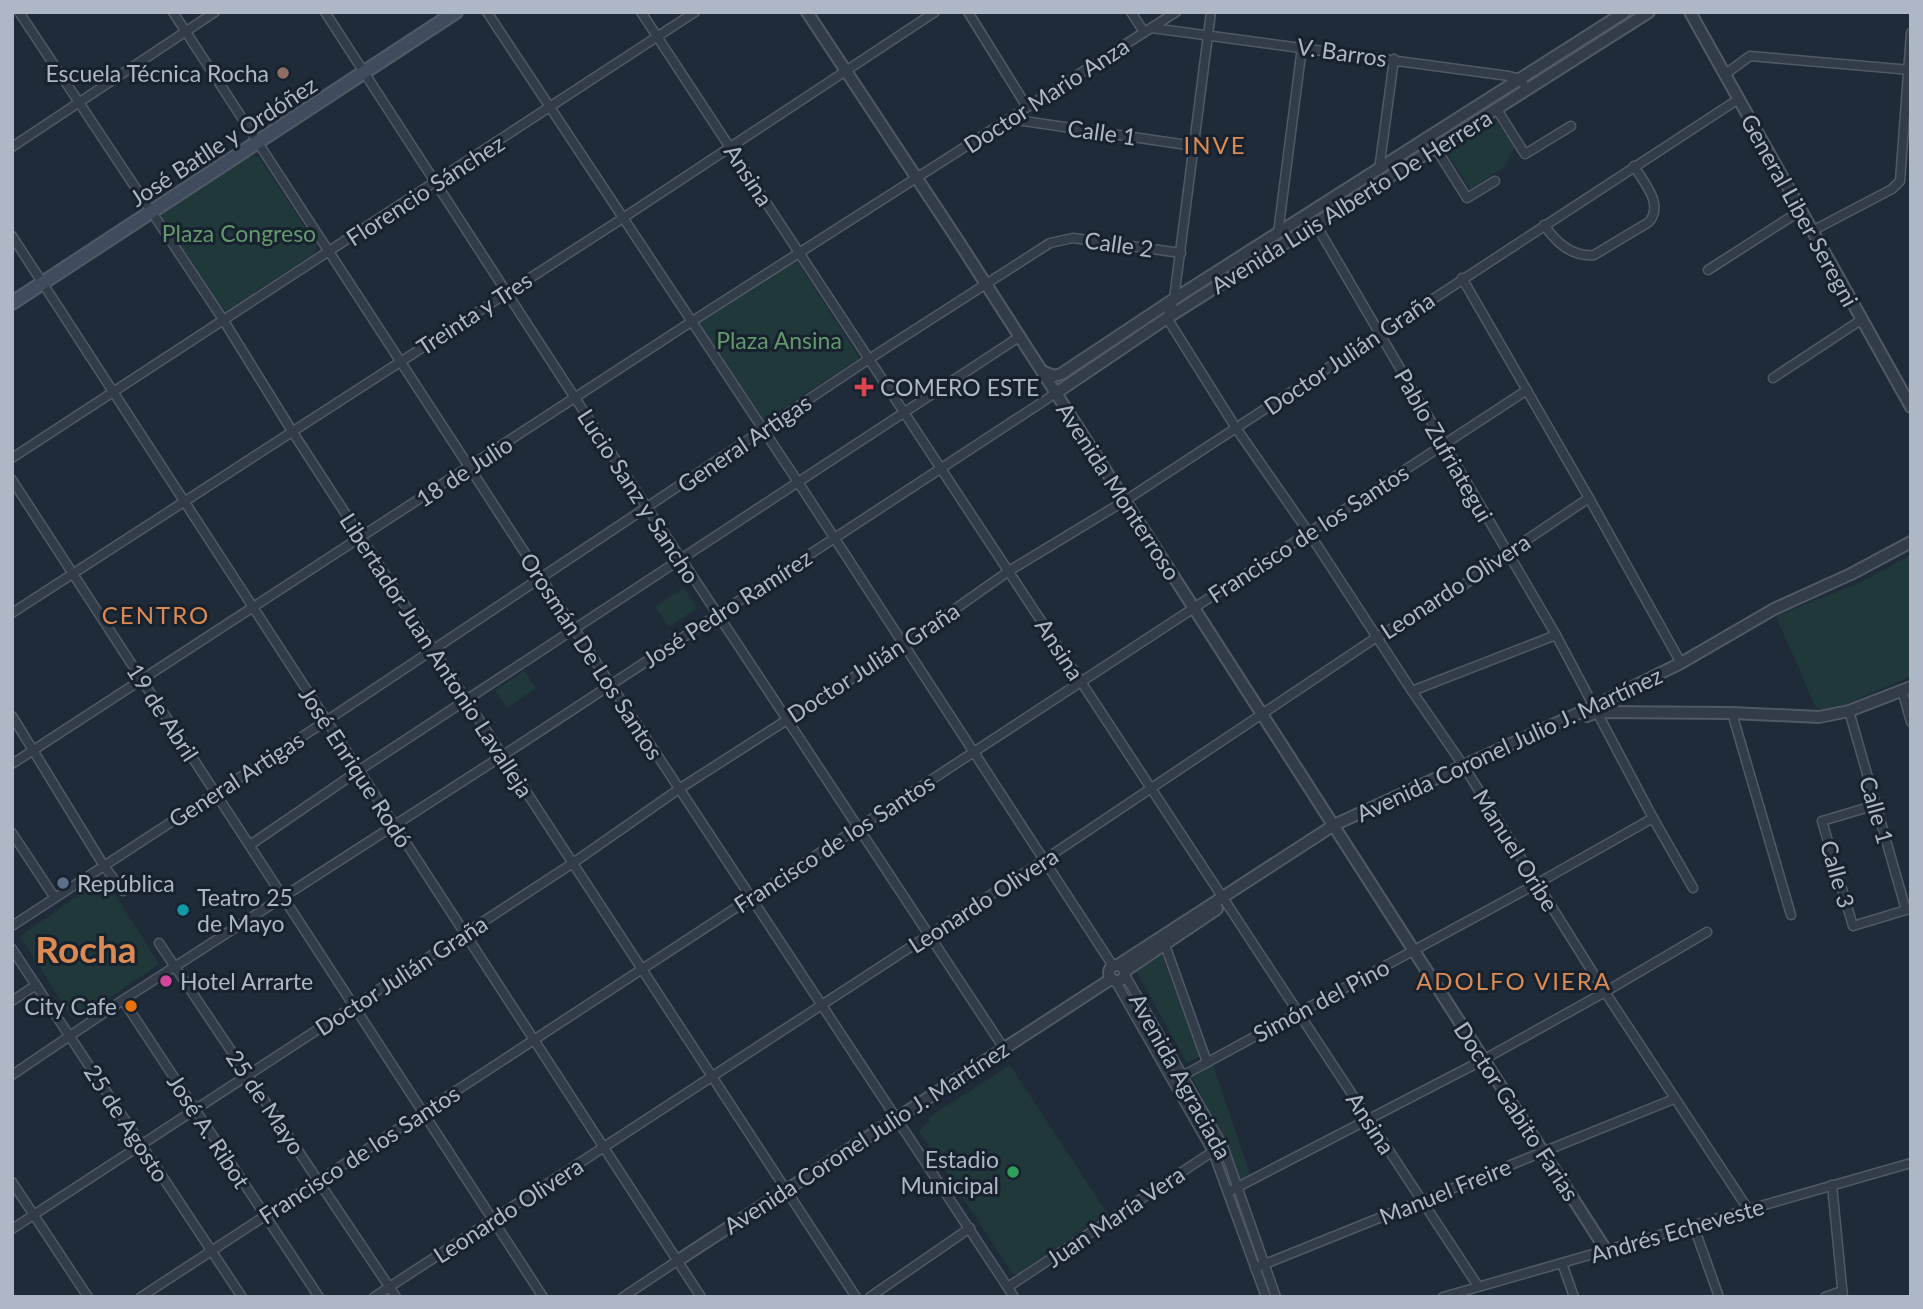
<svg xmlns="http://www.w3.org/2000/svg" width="1923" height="1309" font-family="Lato,sans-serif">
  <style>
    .green { fill: #21383a }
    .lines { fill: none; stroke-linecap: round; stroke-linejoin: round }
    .minor-casing { stroke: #505a67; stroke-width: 11 }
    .tertiary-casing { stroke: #505a67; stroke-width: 14 }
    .secondary-casing { stroke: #505a67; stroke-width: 16 }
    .minor { stroke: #323d49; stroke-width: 8 }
    .tertiary { stroke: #323d49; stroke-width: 10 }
    .secondary { stroke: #404c5d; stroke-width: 12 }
    .education-dot { fill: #8d6e63; stroke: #18222e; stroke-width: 2.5 }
    .health-dot { fill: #e0444e; stroke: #18222e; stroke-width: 2.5 }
    .service-dot { fill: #5c6f8a; stroke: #18222e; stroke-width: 2.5 }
    .culture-dot { fill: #0f9aa8; stroke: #18222e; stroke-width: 2.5 }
    .hotel-dot { fill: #d1479c; stroke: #18222e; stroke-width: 2.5 }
    .food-dot { fill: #e8710a; stroke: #18222e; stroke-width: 2.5 }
    .leisure-dot { fill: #2e9e5b; stroke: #18222e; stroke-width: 2.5 }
    .labels { text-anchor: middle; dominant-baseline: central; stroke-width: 6; stroke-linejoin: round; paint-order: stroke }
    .street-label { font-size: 23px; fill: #adb7c6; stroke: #18222e }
    .poi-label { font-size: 23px; fill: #adb7c6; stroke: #18222e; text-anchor: start }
    .park-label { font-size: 23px; fill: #63986d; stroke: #18222e }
    .neighbourhood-label { font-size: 24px; letter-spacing: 2px; fill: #db8a53; stroke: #18222e }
    .town-label { font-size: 37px; font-weight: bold; fill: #db8a53; stroke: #18222e }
  </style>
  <rect width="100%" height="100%" fill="#1f2b39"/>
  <g class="green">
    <polygon points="1496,121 1515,147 1504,167 1470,189 1446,151"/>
    <polygon points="251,155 259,157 316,244 316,249 313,254 227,310 219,309 161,217 163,213"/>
    <polygon points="796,260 860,358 763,421 697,323"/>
    <polygon points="1911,555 1911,676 1830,711 1816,708 1776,616 1861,582"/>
    <polygon points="684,588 697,608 669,627 655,607"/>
    <polygon points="524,671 536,688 507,708 495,690"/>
    <polygon points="104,880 107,882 159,964 79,1019 71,1017 20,936 99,881"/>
    <polygon points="1162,955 1200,1056 1187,1063 1136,971"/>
    <polygon points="1010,1065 1107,1213 1018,1274 1013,1274 919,1131 930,1121 928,1118"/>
    <polygon points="1213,1065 1251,1177 1243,1180 1240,1178 1228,1148 1192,1077"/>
  </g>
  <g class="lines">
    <defs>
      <g id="minor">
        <polyline points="19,12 224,321 292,431 467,701 856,1297"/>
        <polyline points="173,12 611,685 1014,1297"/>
        <polyline points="325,12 575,398 1003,1047"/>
        <polyline points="487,12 798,482 1113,966"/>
        <polyline points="641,12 1478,1286"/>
        <polyline points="968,12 1027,107"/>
        <polyline points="1131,12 1144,32"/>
        <polyline points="1211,12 1174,299 1167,318 1236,428 1309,533 1412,691 1463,765 1605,992 1748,1209"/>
        <polyline points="1152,28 1509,76 1520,79 1527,89"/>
        <polyline points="1724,75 1750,56 1911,70"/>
        <polyline points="1496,108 1525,154 1571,126"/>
        <polyline points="1010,119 1194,146"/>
        <polyline points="12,147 215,12"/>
        <polyline points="1435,147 1467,198 1495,181"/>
        <polyline points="1379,170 1394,59"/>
        <polyline points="1315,223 1556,635 1653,818 1693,888"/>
        <path d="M1544 225C1556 242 1571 257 1594 255L1649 222C1664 204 1644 183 1634 166"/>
        <polyline points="1812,231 1892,189 1900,181 1911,33"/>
        <polyline points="1278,233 1302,47"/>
        <polyline points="12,236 701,1297"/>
        <polyline points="1708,270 1800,211"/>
        <polyline points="1462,278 1589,498 1681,663"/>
        <polyline points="1773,378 1861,320"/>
        <polyline points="12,458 695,12"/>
        <polyline points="12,480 543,1297"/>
        <polyline points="12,613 623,218 935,12"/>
        <polyline points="1902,690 1911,722"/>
        <polyline points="1412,691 1556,635"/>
        <polyline points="1849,711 1906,910 1853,926 1822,821 1876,805"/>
        <polyline points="1732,713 1791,915"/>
        <polyline points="12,716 104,866 123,891"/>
        <polyline points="12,764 691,322 1176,12"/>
        <polyline points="12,833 55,898"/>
        <polyline points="250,845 358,771 1019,337"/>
        <polyline points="12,926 326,721 869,359 1050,243 1073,238 1181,253"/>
        <polyline points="159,943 396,1297"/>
        <polyline points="1165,945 1207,1062"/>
        <polyline points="12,949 242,1297"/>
        <polyline points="1125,975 1223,1146 1276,1297"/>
        <polyline points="1116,982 1213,1152 1266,1297"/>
        <polyline points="123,1000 319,1297"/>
        <polyline points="12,1001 36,985"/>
        <polyline points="12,1075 123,1000 502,756 1056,393"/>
        <polyline points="1173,1081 1538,883 1653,818"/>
        <polyline points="12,1182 88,1297"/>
        <polyline points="1832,1185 1843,1297"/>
        <polyline points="1228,1192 1483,1060 1605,992 1707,932"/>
        <polyline points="1694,1227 1719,1297"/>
        <polyline points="12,1229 573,863 679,789 904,645 1009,571 1126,500 1737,100"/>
        <polyline points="1562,1263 1574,1297"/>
        <polyline points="1255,1268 1674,1099"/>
        <polyline points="1008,1287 1215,1150"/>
        <polyline points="141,1297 1527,390"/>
        <polyline points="374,1297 1044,860 1377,637 1453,593 1507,553 1589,498"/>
        <polyline points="623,1297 677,1261"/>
        <polyline points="870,1297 970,1228"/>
        <polyline points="1443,1297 1911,1163"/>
        <polyline points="1825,1297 1842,1291"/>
      </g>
      <g id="tertiary">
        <polyline points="807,12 957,239 1606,1250"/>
        <polyline points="1690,12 1911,407"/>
        <polyline points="1042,371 1054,376 1061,374 1174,299 1625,12"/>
        <polyline points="1056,393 1167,318 1649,12"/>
        <polyline points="1587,716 1597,712 1732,713 1819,717 1849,711 1911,687"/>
        <circle cx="1117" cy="973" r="8"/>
        <polyline points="1118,965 1334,825 1594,706 1681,663 1774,609 1851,574 1911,542"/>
        <polyline points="1125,971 1217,909"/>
        <polyline points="677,1261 1111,979"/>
      </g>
      <polyline id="secondary" points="12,303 456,12"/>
    </defs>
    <use href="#minor" class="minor-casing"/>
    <use href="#tertiary" class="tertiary-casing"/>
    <use href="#secondary" class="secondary-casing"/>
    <use href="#minor" class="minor"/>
    <use href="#tertiary" class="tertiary"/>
    <use href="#secondary" class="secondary"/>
  </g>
  <circle class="education-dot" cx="283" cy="73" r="7"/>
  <path class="health-dot" d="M860.5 376.5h7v7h7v7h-7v7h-7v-7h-7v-7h7z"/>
  <circle class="service-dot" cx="63" cy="883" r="7"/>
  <circle class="culture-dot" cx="183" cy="910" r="7"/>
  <circle class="hotel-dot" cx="166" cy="981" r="7"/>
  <circle class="food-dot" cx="131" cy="1006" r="7"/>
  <circle class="leisure-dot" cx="1013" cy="1172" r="7"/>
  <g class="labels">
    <g class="street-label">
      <text transform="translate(1342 52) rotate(8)">V. Barros</text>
      <text transform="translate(1046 95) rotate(-33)">Doctor Mario Anza</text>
      <text transform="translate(1102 132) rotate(8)">Calle 1</text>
      <text transform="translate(223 141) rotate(-33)">José Batlle y Ordóñez</text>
      <text transform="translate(749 175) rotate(57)">Ansina</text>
      <text transform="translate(425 190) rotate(-33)">Florencio Sánchez</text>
      <text transform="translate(1351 201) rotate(-32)">Avenida Luis Alberto De Herrera</text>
      <text transform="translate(1800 210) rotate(61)">General Liber Seregni</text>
      <text transform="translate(1119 244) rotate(8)">Calle 2</text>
      <text transform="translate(474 313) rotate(-33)">Treinta y Tres</text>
      <text transform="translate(1349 353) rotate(-34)">Doctor Julián Graña</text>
      <text transform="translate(744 443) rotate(-34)">General Artigas</text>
      <text transform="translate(1444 445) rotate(60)">Pablo Zufriategui</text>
      <text transform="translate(464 471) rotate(-33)">18 de Julio</text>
      <text transform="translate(1119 491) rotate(57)">Avenida Monterroso</text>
      <text transform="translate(639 496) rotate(57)">Lucio Sanz y Sancho</text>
      <text transform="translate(1308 533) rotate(-33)">Francisco de los Santos</text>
      <text transform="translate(1455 586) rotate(-33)">Leonardo Olivera</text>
      <text transform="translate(727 608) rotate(-33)">José Pedro Ramírez</text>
      <text transform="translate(1060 649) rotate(57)">Ansina</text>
      <text transform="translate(437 655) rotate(57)">Libertador Juan Antonio Lavalleja</text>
      <text transform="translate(592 656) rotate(57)">Orosmán De Los Santos</text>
      <text transform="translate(873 662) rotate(-33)">Doctor Julián Graña</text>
      <text transform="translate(163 712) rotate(57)">19 de Abril</text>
      <text transform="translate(1509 744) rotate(-25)">Avenida Coronel Julio J. Martínez</text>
      <text transform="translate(356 767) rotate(57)">José Enrique Rodó</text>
      <text transform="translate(236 779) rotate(-33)">General Artigas</text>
      <text transform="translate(1877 810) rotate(74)">Calle 1</text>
      <text transform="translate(834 843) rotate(-33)">Francisco de los Santos</text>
      <text transform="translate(1516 850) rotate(58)">Manuel Oribe</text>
      <text transform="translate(1838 874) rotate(74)">Calle 3</text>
      <text transform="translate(983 900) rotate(-33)">Leonardo Olivera</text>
      <text transform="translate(401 975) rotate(-33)">Doctor Julián Graña</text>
      <text transform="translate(1321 1000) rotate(-28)">Simón del Pino</text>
      <text transform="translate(1181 1076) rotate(61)">Avenida Agraciada</text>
      <text transform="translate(266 1102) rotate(56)">25 de Mayo</text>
      <text transform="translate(1517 1111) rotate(57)">Doctor Gabito Farias</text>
      <text transform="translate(127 1123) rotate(57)">25 de Agosto</text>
      <text transform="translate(1371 1123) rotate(57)">Ansina</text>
      <text transform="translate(209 1131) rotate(57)">José A. Ribot</text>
      <text transform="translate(866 1137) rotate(-33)">Avenida Coronel Julio J. Martínez</text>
      <text transform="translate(359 1154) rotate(-33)">Francisco de los Santos</text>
      <text transform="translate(1445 1191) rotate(-22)">Manuel Freire</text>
      <text transform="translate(508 1210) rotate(-33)">Leonardo Olivera</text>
      <text transform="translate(1115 1216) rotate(-34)">Juan María Vera</text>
      <text transform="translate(1677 1230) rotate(-16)">Andrés Echeveste</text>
    </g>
    <g class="poi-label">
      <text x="269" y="73" text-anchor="end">Escuela Técnica Rocha</text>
      <text x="880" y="387">COMERO ESTE</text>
      <text x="77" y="883">República</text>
      <text x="197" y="897">Teatro 25<tspan x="197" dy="26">de Mayo</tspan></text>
      <text x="180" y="981">Hotel Arrarte</text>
      <text x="117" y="1006" text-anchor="end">City Cafe</text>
      <text x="999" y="1159" text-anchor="end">Estadio<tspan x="999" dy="26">Municipal</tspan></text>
    </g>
    <g class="park-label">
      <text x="239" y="233">Plaza Congreso</text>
      <text x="779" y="340">Plaza Ansina</text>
    </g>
    <g class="neighbourhood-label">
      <text x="1215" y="144">INVE</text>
      <text x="156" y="614">CENTRO</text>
      <text x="1514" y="980">ADOLFO VIERA</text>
    </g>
    <g class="town-label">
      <text x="86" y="948">Rocha</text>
    </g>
  </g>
  <rect width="1923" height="1309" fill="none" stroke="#adb7c6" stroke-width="28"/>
</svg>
